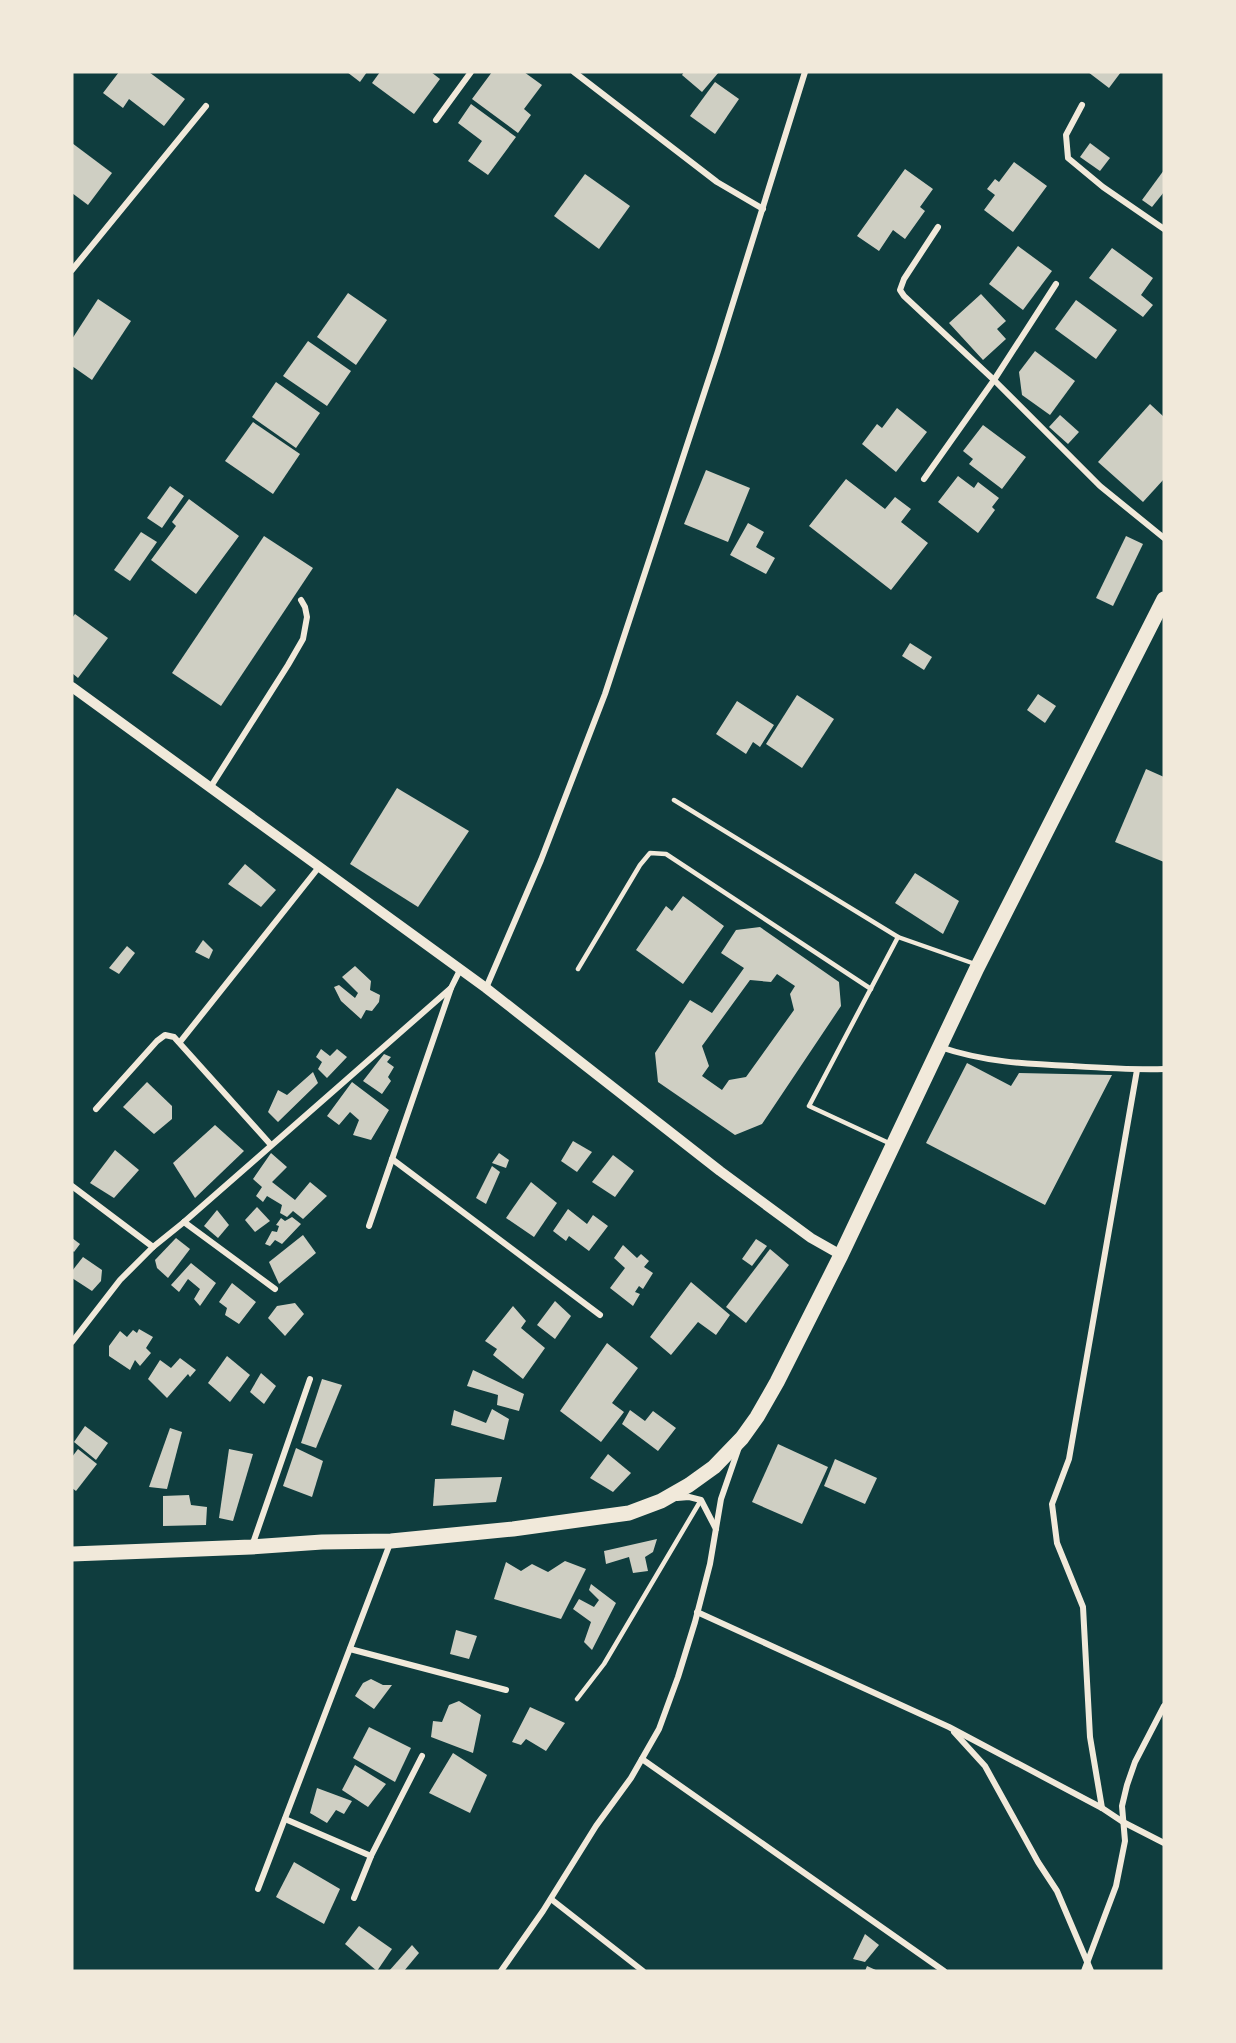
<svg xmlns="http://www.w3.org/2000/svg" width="1236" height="2043" font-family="'Golos Text',sans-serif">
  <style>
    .building { fill: #cfcfc3; fill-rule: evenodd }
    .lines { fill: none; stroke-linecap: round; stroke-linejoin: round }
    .service { stroke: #f1e9da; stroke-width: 4.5 }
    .minor { stroke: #f1e9da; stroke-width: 6 }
    .tertiary { stroke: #f1e9da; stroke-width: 10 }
    .primary { stroke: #f1e9da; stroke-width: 15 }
  </style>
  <rect width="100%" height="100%" fill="#0f3d3e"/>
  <g class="building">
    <polygon points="119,72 149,72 185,99 164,126 129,99 123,108 103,93"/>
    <polygon points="347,72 367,72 360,82"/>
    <polygon points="380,72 431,72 440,79 414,114 372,83"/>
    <polygon points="492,72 524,72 542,85 524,109 531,115 518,133 472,99"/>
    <polygon points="684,72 719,72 702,92 682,75"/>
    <polygon points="1088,72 1121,72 1109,88"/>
    <polygon points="715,82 739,99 715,134 690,116"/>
    <polygon points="471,104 516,137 488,175 468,161 482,141 458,123"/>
    <polygon points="72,143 112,173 88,205 72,193"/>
    <polygon points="1090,143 1110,158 1100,171 1080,157"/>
    <polygon points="1014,162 1047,186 1013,232 984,210 995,195 987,189 995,179 999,182"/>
    <polygon points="905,169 933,189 920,207 925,211 905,239 893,230 879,251 857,236"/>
    <polygon points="1164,170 1164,192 1152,207 1142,200"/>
    <polygon points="585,174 630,206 599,249 554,216"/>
    <polygon points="1018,246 1052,271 1023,310 989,284"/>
    <polygon points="1112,248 1153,278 1141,295 1153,305 1143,317 1089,278"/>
    <polygon points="348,293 387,320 356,365 317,337"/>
    <polygon points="981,294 1006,321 997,329 1006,339 983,360 949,323"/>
    <polygon points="98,299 131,321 92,380 72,366 72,339"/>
    <polygon points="1076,300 1117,330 1096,359 1055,329"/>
    <polygon points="308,341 351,371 327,406 283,376"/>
    <polygon points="1035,351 1075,381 1050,415 1022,395 1019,372"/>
    <polygon points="276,382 320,413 296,448 252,417"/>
    <polygon points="1150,404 1164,417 1164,479 1143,502 1098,462"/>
    <polygon points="897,408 927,432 896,472 862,444 877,424 882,428"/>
    <polygon points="1060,415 1079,432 1068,444 1049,427"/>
    <polygon points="253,422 300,454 273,494 225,461"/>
    <polygon points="983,425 1026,457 1002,489 969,464 973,459 963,451"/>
    <polygon points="706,470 750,488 728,542 684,524"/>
    <polygon points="958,476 974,488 978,482 999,498 992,507 995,510 978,533 938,502"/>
    <polygon points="846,479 885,509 895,497 911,509 901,522 928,543 891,590 809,526"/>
    <polygon points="170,486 184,496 162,528 147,518"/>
    <polygon points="189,499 239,536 196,594 151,560 176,526 172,522"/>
    <polygon points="748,523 764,532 756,547 775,558 766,574 730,555"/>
    <polygon points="141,532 157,542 130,581 114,570"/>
    <polygon points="264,536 313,568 221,706 172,673"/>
    <polygon points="1126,536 1143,544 1113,606 1096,598"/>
    <polygon points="75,614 108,638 78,678 72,673 72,618"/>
    <polygon points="910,643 932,657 924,670 902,656"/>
    <polygon points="1038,694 1056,706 1045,723 1027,710"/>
    <polygon points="797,695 834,719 802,768 766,744"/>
    <polygon points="737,701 774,725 760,747 753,742 746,754 716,734"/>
    <polygon points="1146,769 1164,777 1164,862 1115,842"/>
    <polygon points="397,788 469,831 418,907 350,864"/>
    <polygon points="245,864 276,890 261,907 228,884"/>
    <polygon points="915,873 959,901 943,934 895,903"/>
    <polygon points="683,896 724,926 683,984 636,950 666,906 672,911"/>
    <path d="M760 927 839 982 841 1006 762 1124 735 1135 658 1082 655 1053 690 1000 712 1013 744 968 721 953 736 930ZM777 974 795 986 790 994 794 1010 746 1077 729 1080 722 1090 702 1076 709 1066 702 1046 750 980 771 982Z"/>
    <polygon points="203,940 213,950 209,959 195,952"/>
    <polygon points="127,946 135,953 119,974 109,968"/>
    <polygon points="355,966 371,981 370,990 380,995 379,1002 372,1011 366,1010 361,1019 341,1001 334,987 339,985 355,998 358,993 342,977"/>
    <polygon points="321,1049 330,1056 337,1049 347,1057 327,1078 318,1069 322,1062 316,1057"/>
    <polygon points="384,1054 391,1057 387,1062 394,1067 388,1077 391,1081 382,1094 363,1081"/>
    <polygon points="967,1063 1011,1086 1019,1073 1112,1075 1045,1205 926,1143"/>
    <polygon points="313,1072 318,1083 278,1122 268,1112 278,1090 287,1095"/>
    <polygon points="147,1082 172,1106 172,1119 154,1134 123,1107"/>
    <polygon points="352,1082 389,1110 371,1140 353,1135 359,1120 350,1112 339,1125 327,1116"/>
    <polygon points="215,1125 244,1151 195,1198 173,1163"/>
    <polygon points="573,1141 592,1152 577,1172 561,1161"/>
    <polygon points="115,1150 139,1170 114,1198 90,1183"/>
    <polygon points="271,1153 287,1167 272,1182 295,1200 310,1182 327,1196 303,1219 293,1211 287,1217 280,1213 282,1205 267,1196 263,1202 256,1196 262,1187 253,1179"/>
    <polygon points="499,1153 509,1160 506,1168 492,1163"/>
    <polygon points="613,1155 634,1171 615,1197 592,1182"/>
    <polygon points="492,1166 500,1172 486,1204 476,1198"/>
    <polygon points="531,1182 557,1203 534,1237 506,1218"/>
    <polygon points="257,1207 270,1221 255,1232 245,1220"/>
    <polygon points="568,1209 587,1224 593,1215 608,1226 589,1251 569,1236 566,1241 553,1231"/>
    <polygon points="217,1210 229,1225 218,1238 204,1226"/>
    <polygon points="292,1217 301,1224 282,1244 275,1240 270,1246 265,1244 272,1231 277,1232 279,1226 276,1225 281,1218 285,1221"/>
    <polygon points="303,1235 316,1253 279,1284 269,1262"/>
    <polygon points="72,1238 80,1244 74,1252 72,1250"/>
    <polygon points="176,1238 190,1249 168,1278 157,1268 155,1260"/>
    <polygon points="756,1239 767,1246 752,1266 742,1259"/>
    <polygon points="623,1245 637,1258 641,1254 649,1261 644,1267 653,1273 643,1289 639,1286 635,1292 640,1294 633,1306 610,1288 625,1268 614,1258"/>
    <polygon points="770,1249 789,1265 746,1323 726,1307"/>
    <polygon points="83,1257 102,1270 101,1281 92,1291 72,1278 72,1271"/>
    <polygon points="191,1263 216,1283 200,1306 194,1299 200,1289 188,1279 179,1292 171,1285"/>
    <polygon points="691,1282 730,1315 716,1335 698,1322 671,1355 650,1337"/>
    <polygon points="232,1283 256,1302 239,1324 225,1315 227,1308 219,1302"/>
    <polygon points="555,1301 571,1316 555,1339 537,1325"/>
    <polygon points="295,1303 304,1314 285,1336 268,1318 277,1306"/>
    <polygon points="513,1306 526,1321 521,1328 545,1348 523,1379 493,1355 497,1349 485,1341"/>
    <polygon points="139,1329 153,1337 146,1348 151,1353 140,1366 135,1360 130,1370 109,1356 109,1346 120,1331 127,1337 133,1330 137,1333"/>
    <polygon points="607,1343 638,1368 612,1403 624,1412 601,1442 560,1411"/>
    <polygon points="227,1356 250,1375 230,1402 208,1383"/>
    <polygon points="180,1358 196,1370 190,1377 188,1374 167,1398 148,1379 160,1360 171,1368"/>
    <polygon points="473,1370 524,1394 519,1411 497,1405 498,1395 467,1386"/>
    <polygon points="261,1373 276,1386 264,1404 250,1392"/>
    <polygon points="322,1379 342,1385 316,1448 301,1443"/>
    <polygon points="492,1409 509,1419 504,1440 451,1425 454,1410 486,1423"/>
    <polygon points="630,1410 645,1421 653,1411 676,1428 658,1451 622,1424"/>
    <polygon points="85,1426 108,1443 96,1460 74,1442"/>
    <polygon points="170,1428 182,1432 167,1489 149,1487"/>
    <polygon points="778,1444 828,1467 802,1524 752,1502"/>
    <polygon points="296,1448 323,1461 312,1497 283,1486"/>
    <polygon points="78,1449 97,1464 76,1491 72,1488 72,1457"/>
    <polygon points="229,1449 253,1454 233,1521 219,1518"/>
    <polygon points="608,1454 631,1473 613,1492 590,1478"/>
    <polygon points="835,1459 877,1478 865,1504 824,1486"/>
    <polygon points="502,1477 496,1502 433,1506 435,1479"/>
    <polygon points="189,1495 191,1505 207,1507 206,1525 163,1526 163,1496"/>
    <polygon points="657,1539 653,1552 645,1557 648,1571 633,1573 629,1557 606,1564 604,1551"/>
    <polygon points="565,1561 586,1569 561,1619 494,1599 506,1562 521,1571 532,1564 548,1572"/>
    <polygon points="591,1584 616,1603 592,1650 584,1642 591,1622 573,1609 579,1599 594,1607 599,1600 589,1590"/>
    <polygon points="456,1630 477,1636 469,1659 450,1654"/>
    <polygon points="371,1679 383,1685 392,1685 374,1709 355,1696 363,1683"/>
    <polygon points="459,1701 481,1715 473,1753 431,1737 433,1721 442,1722 449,1705"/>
    <polygon points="530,1707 565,1723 546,1751 526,1739 521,1745 512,1742"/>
    <polygon points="369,1727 411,1748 395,1782 353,1758"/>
    <polygon points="453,1753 487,1775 470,1813 429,1793"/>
    <polygon points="355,1765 386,1784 368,1807 342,1790"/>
    <polygon points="317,1788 352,1801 344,1814 336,1810 327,1823 310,1813"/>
    <polygon points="294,1862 340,1889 324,1924 276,1897"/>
    <polygon points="359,1926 392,1949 377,1971 345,1944"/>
    <polygon points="865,1934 879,1945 865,1962 853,1959"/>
    <polygon points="412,1945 419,1953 404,1971 389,1971"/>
    <polygon points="867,1966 878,1971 865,1971"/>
  </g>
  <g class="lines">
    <g class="service">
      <polyline points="674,800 898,937 975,964"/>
      <polyline points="578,969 640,865 650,853 666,854 871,989"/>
      <polyline points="891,1144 809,1106 898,937"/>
      <polyline points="577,1699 604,1664 701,1500"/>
    </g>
    <g class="minor">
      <polyline points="574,72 717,182 763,209"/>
      <polyline points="1082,105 1066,135 1068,158 1103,187 1164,229"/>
      <polyline points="436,120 471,72"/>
      <polyline points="938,227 904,279 900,290 904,296 994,380 1100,486 1164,538"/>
      <polyline points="72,270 206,106"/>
      <polyline points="924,479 994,380 1056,284"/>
      <polyline points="210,788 288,665 303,639 307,617 305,607 301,600"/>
      <polyline points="486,988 541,860 605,694 718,351 805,72"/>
      <polyline points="180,1042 319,867"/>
      <path d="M940 1047C984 1062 1025 1064 1072 1066 1103 1068 1133 1070 1164 1069"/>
      <polyline points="96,1109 157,1041 165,1035 174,1037 271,1145"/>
      <polyline points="392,1159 600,1315"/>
      <polyline points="72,1186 153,1247"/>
      <polyline points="184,1222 275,1289"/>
      <polyline points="369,1226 451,988 460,970"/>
      <polyline points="72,1342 120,1280 153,1247 184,1222 451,988"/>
      <polyline points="677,1498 689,1497 701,1500 716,1529"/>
      <polyline points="252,1546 310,1379"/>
      <polyline points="697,1612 949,1727 1102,1808 1123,1822 1164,1843"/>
      <polyline points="350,1649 506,1690"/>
      <polyline points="954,1732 985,1766 1038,1862 1057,1891 1091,1971"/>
      <polyline points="642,1759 944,1971"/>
      <polyline points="1102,1808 1090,1737 1083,1607 1057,1543 1052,1504 1069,1459 1137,1070"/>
      <polyline points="285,1819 371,1856"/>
      <polyline points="258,1889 391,1541"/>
      <polyline points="354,1898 371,1856 422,1756"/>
      <polyline points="551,1899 643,1971"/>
      <polyline points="501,1971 543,1911 596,1826 631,1778 659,1729 678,1677 695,1622 710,1564 721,1499 739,1447"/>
      <polyline points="1084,1971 1116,1886 1125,1841 1122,1806 1127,1785 1135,1762 1164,1706"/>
    </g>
    <polyline class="tertiary" points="72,687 486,988 720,1171 811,1238 841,1255"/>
    <polyline class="primary" points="72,1554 251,1547 322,1542 391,1541 513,1529 629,1513 661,1501 689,1485 714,1467 742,1438 757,1417 777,1382 841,1255 977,968 1164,599"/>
  </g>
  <rect width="1236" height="2043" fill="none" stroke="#f1e9da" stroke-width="147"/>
</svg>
